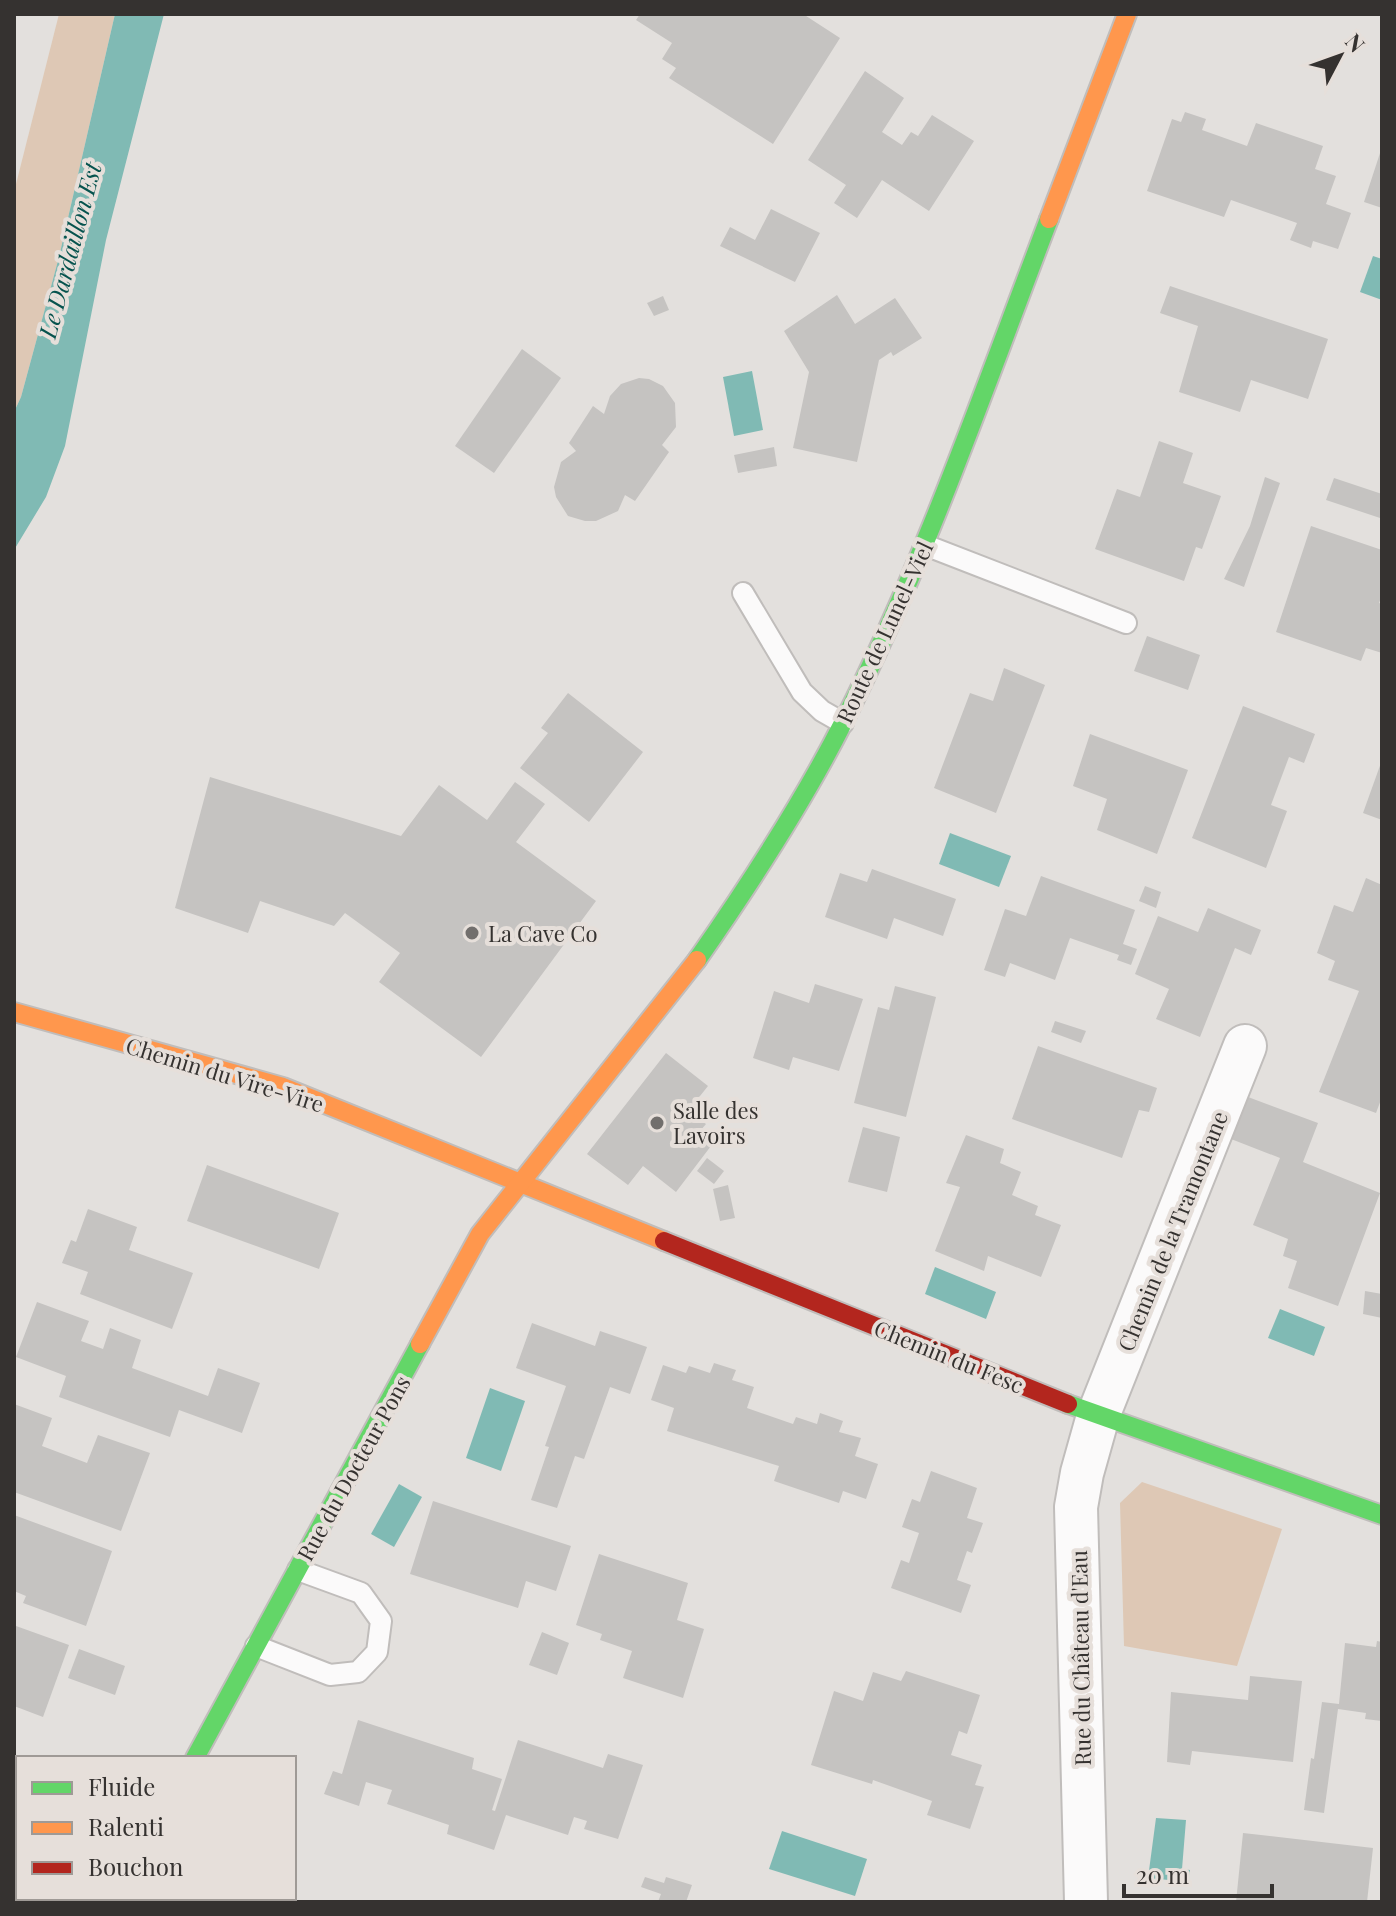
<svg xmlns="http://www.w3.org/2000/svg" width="1396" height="1916" font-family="'Playfair Display',serif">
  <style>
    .green { fill: #dec8b5 }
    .water { fill: #80bab4 }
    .building { fill: #c5c3c1 }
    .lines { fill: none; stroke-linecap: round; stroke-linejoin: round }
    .lane-casing { stroke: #c0bdbb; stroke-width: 24 }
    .street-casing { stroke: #c0bdbb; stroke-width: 46 }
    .fast-casing { stroke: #c0bdbb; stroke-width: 22 }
    .slow-casing { stroke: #c0bdbb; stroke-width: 22 }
    .jam-casing { stroke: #c0bdbb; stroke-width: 22 }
    .lane { stroke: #fbfafa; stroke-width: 20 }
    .street { stroke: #fbfafa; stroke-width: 42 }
    .fast { stroke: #63d668; stroke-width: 18 }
    .slow { stroke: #ff974d; stroke-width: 18 }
    .jam { stroke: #b3261e; stroke-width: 18 }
    .poi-dot { fill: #726f6d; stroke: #e6dfda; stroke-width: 3 }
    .labels { text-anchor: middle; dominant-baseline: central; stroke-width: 8; stroke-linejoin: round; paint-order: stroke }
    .street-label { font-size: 22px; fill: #353230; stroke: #e6dfda }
    .poi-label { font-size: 22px; fill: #353230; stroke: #e6dfda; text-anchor: start }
    .water-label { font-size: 24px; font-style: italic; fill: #06534e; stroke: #e6dfda }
  </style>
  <rect width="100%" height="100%" fill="#e3e0dd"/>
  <g class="green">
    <polygon points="59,14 115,14 59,257 21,397 14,412 14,192"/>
    <polygon points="1142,1482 1282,1529 1237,1666 1124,1646 1120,1503"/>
  </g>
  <g class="water">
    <polygon points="115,14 164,14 106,240 65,446 46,497 14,550 14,412 21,397 59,257"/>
    <polygon points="1373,256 1382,259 1382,300 1360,292"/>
    <polygon points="752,371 763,430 734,436 723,377"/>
    <polygon points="950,833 1011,856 999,887 939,864"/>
    <polygon points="935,1267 996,1292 986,1319 925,1294"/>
    <polygon points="1280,1309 1325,1327 1314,1356 1268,1338"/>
    <polygon points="490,1388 525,1401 501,1471 466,1458"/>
    <polygon points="399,1484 422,1497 394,1547 371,1534"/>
    <polygon points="1156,1818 1186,1820 1182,1869 1190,1870 1189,1882 1148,1878"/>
    <polygon points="782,1831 867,1859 855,1896 769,1869"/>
  </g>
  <g class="building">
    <polygon points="640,14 803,14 840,38 773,144 669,78 676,68 662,59 672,43 636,20"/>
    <polygon points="865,71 904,98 882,132 902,145 911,132 918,136 932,115 974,141 929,211 882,180 857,218 834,203 846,185 808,160"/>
    <polygon points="1185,112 1206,119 1202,130 1247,146 1256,123 1323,146 1315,169 1336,176 1326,204 1351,213 1338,249 1313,241 1311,248 1290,240 1297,223 1231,200 1224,217 1147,191 1172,119 1181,122"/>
    <polygon points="1381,150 1382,150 1382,208 1364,202"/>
    <polygon points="771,209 820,233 795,282 720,246 730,227 755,240"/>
    <polygon points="1170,286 1328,339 1308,399 1251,380 1240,412 1179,392 1198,326 1160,313"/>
    <polygon points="837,295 855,324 895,298 922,338 893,356 891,352 879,360 857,462 793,448 809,372 784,331"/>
    <polygon points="663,296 669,310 654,316 647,303"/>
    <polygon points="522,349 561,378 494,473 455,446"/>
    <polygon points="639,378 649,379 663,386 675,403 676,427 662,445 669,452 635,501 625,495 618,511 596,521 585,521 568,516 556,497 554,487 561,462 576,451 569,443 593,406 604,414 610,396 621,384"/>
    <polygon points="1159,441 1193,453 1183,483 1221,496 1202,549 1196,547 1184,581 1095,549 1117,489 1140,497"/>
    <polygon points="774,447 777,466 738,473 734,455"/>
    <polygon points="1265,477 1280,483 1244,587 1224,579 1250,526"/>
    <polygon points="1334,478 1382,494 1380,518 1326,500"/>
    <polygon points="1311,526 1382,550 1382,595 1379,603 1382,604 1382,653 1366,648 1361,661 1276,632"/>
    <polygon points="1147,636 1200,655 1188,690 1134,671"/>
    <polygon points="1004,668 1045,685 996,813 934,788 970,693 993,701"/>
    <polygon points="568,693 643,752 589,822 520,768 548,733 541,728"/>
    <polygon points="1243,706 1315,734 1304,763 1289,757 1271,805 1287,811 1266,868 1192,838"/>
    <polygon points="1090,734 1188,770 1157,854 1097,830 1107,799 1073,786"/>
    <polygon points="1382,760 1382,820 1363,813"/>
    <polygon points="210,777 401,836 439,785 487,820 515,782 545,804 516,842 596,901 481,1057 379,982 400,953 345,913 334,926 260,901 248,933 175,908"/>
    <polygon points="872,869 956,899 943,936 894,918 887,939 825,917 840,873 867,882"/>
    <polygon points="1041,876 1135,910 1123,944 1137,949 1131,965 1117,960 1119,955 1070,938 1055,980 1010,963 1005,977 984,970 1005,909 1026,916"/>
    <polygon points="1366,878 1382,885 1382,1097 1376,1113 1319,1092 1359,991 1328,980 1335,961 1317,953 1334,905 1353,912"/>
    <polygon points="1145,886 1161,892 1156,908 1139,901"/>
    <polygon points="1208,908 1261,930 1251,955 1235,948 1200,1037 1156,1019 1169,989 1135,974 1158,916 1198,932"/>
    <polygon points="815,984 863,999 839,1071 793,1057 789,1070 753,1058 774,991 809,1003"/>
    <polygon points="895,986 936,997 906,1117 854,1103 878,1007 889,1010"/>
    <polygon points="1055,1021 1086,1031 1081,1043 1051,1032"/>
    <polygon points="1038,1046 1157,1088 1149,1112 1139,1110 1122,1158 1012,1119"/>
    <polygon points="666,1053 708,1086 696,1101 710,1112 703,1122 706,1124 700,1131 714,1142 676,1192 643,1166 628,1185 587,1154"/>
    <polygon points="1248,1097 1318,1123 1303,1162 1380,1193 1338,1306 1288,1288 1297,1261 1283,1256 1288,1239 1253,1225 1280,1158 1231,1139"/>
    <polygon points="863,1127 900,1137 887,1192 848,1182"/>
    <polygon points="966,1135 1004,1149 1000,1163 1021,1172 1012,1195 1038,1206 1035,1215 1061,1225 1041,1277 988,1256 984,1271 935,1251 960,1187 946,1183"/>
    <polygon points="707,1158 724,1171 714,1184 697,1171"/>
    <polygon points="207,1165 339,1213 319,1269 187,1221"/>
    <polygon points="728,1185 735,1218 720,1221 713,1189"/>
    <polygon points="88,1209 137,1227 129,1250 193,1273 172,1329 80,1294 88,1272 62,1263 71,1240 76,1242"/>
    <polygon points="1365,1291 1382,1294 1382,1318 1363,1314"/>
    <polygon points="37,1302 89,1321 81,1341 103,1349 110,1328 141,1340 132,1368 208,1396 218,1368 260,1383 242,1433 179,1410 170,1437 59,1397 66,1376 16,1357"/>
    <polygon points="532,1323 595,1346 600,1331 647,1347 630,1394 610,1387 584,1459 575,1456 557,1508 531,1500 549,1447 545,1446 566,1386 516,1368"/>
    <polygon points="714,1363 736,1370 732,1380 754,1387 747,1408 793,1424 796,1417 817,1424 820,1413 843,1421 839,1432 861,1438 855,1456 878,1464 866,1499 843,1491 839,1503 774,1481 779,1466 667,1431 674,1408 651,1400 663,1365 686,1373 689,1366 710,1373"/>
    <polygon points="14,1404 52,1418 42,1446 87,1463 98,1435 150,1453 121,1531 14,1492"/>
    <polygon points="931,1471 977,1488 967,1518 983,1523 972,1553 967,1551 957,1580 971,1585 961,1613 891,1588 901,1560 909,1563 919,1533 902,1527 912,1499 920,1502"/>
    <polygon points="433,1501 571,1546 556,1591 526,1581 518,1608 410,1574"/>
    <polygon points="14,1515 112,1551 86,1626 23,1603 26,1596 14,1591"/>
    <polygon points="599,1554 688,1583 677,1620 704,1629 683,1698 623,1678 632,1651 600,1640 602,1634 576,1625"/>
    <polygon points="16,1626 69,1645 43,1717 14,1706 14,1632"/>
    <polygon points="542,1632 569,1643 557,1675 529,1665"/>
    <polygon points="1377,1641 1382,1642 1382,1721 1365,1719 1366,1713 1338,1709 1324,1813 1304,1810 1311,1758 1314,1759 1322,1702 1339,1704 1345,1643 1376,1647"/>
    <polygon points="79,1649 125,1666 115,1695 68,1678"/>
    <polygon points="906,1671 980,1695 967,1734 959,1731 951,1755 982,1765 975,1785 984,1787 970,1829 927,1815 932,1801 873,1780 872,1784 811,1765 834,1691 863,1701 873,1672 901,1681"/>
    <polygon points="1250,1676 1302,1681 1293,1762 1192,1751 1190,1765 1167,1762 1171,1692 1248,1700"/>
    <polygon points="358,1720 474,1758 472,1769 502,1779 492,1810 495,1811 518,1740 603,1768 608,1754 643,1765 618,1839 584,1829 587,1821 574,1817 568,1835 506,1815 494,1850 447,1834 449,1825 387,1804 392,1790 366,1782 359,1806 324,1794 333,1771 342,1774"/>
    <polygon points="14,1767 18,1769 18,1898 60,1898 58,1902 14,1902"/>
    <polygon points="1243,1833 1373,1848 1367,1902 1236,1902"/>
    <polygon points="645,1877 664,1883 666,1877 692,1885 686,1902 658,1902 661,1894 641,1887"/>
    <polygon points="199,1898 236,1898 246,1901 197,1902"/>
  </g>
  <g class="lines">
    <defs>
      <g id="lane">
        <polyline points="925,545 1126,623"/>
        <polyline points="743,593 802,692 822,711 843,723"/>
        <polyline points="256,1646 330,1675 358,1672 377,1652 381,1621 361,1593 298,1570"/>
      </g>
      <polyline id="street" points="1086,1902 1076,1507 1082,1473 1098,1416 1245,1046"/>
      <g id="fast">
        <path d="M697 960C750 884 801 806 843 723 925 561 984 389 1049 219"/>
        <polyline points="1068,1404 1382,1515"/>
        <polyline points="195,1758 420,1344"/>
      </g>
      <g id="slow">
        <polyline points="1049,219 1127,14"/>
        <polyline points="14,1012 283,1087 664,1241"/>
        <polyline points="420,1344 480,1234 697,960"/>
        <polyline points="117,1902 119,1898"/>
      </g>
      <polyline id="jam" points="664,1241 1068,1404"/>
    </defs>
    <use href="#lane" class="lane-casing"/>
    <use href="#street" class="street-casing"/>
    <use href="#fast" class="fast-casing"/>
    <use href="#slow" class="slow-casing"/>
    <use href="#jam" class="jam-casing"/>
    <use href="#lane" class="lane"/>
    <use href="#street" class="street"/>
    <use href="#fast" class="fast"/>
    <use href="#slow" class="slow"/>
    <use href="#jam" class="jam"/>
  </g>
  <g class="poi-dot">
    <circle cx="472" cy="933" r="8"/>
    <circle cx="657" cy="1123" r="8"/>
  </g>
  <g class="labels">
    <g class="street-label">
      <text transform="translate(884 632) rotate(-65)">Route de Lunel-Viel</text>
      <text transform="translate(225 1074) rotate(17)">Chemin du Vire-Vire</text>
      <text transform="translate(1172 1231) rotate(-68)">Chemin de la Tramontane</text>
      <text transform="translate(949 1356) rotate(22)">Chemin du Fesc</text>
      <text transform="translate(353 1468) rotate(-61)">Rue du Docteur Pons</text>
      <text transform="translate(1080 1658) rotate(-91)">Rue du Château d'Eau</text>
    </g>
    <g class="poi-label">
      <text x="488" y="933">La Cave Co</text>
      <text x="673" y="1110">Salle des<tspan x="673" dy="25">Lavoirs</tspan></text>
    </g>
    <g class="water-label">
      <text transform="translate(69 250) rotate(-75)">Le Dardaillon Est</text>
    </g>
  </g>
  <rect width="1396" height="1916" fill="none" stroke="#353230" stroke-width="32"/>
  <rect x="16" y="1756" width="280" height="144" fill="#e6dfda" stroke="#9f9a96" stroke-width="2"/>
  <rect x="32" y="1782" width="40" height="12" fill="#63d668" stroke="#9f9a96" stroke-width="2"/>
  <text x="88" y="1796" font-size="24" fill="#353230">Fluide</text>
  <rect x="32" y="1822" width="40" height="12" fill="#ff974d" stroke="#9f9a96" stroke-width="2"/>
  <text x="88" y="1836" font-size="24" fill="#353230">Ralenti</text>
  <rect x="32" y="1862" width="40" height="12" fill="#b3261e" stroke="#9f9a96" stroke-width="2"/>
  <text x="88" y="1876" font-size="24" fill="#353230">Bouchon</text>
  <g transform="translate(1340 56) rotate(49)" stroke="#e6dfda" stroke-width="6" paint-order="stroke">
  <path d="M0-6L14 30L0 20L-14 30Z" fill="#353230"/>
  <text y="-12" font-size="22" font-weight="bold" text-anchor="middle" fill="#353230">N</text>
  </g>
  <path d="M1124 1884v12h148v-12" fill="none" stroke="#353230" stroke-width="4"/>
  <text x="1136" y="1884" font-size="24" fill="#353230" stroke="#e6dfda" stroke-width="6" paint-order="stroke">20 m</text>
</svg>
